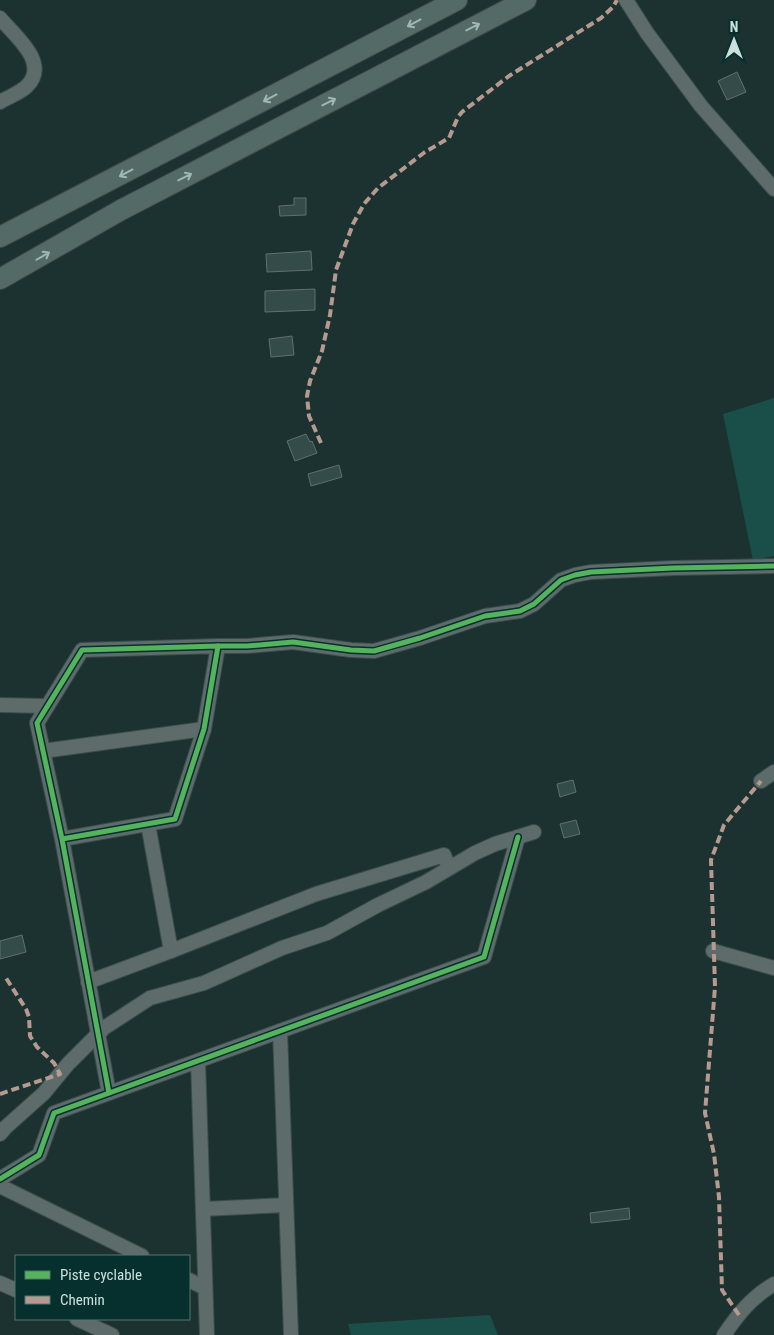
<svg xmlns="http://www.w3.org/2000/svg" width="774" height="1335" font-family="'Roboto Condensed',sans-serif">
  <style>
    .green { fill: #1a4f49 }
    .building { fill: #334c4a; stroke: #5f706e }
    .lines { fill: none; stroke-linecap: round; stroke-linejoin: round }
    .minor-casing { stroke: #3b4d4b; stroke-width: 16 }
    .highway-casing { stroke: #3b4d4b; stroke-width: 22 }
    .minor { stroke: #5d6c6b; stroke-width: 14 }
    .highway { stroke: #546a67; stroke-width: 20 }
    .quiet { stroke: #b69a8f; stroke-width: 4; stroke-dasharray: 8 4; stroke-linecap: butt }
    .cycleway-casing { stroke: #06302d; stroke-width: 8 }
    .cycleway { stroke: #56b35d; stroke-width: 5 }
    .oneway { stroke: #a1b7b4 }
  </style>
  <rect width="100%" height="100%" fill="#1c3230"/>
  <g class="green">
    <polygon points="774,398 774,556 753,560 723,414"/>
    <polygon points="490,1315 498,1335 351,1335 348,1324"/>
  </g>
  <g class="building">
    <polygon points="737,72 746,92 727,100 718,81"/>
    <polygon points="294,198 306,198 306,215 280,216 279,206 294,205"/>
    <polygon points="311,251 312,270 267,272 266,254"/>
    <polygon points="315,289 315,310 265,312 265,291"/>
    <polygon points="292,336 294,355 271,357 269,339"/>
    <polygon points="306,434 310,442 312,441 317,453 295,461 287,441"/>
    <polygon points="339,465 342,477 311,486 308,474"/>
    <polygon points="573,780 576,792 560,797 557,784"/>
    <polygon points="576,820 580,834 564,838 560,824"/>
    <polygon points="22,935 26,952 0,959 0,941"/>
    <polygon points="629,1208 630,1219 591,1223 590,1213"/>
  </g>
  <g class="lines">
    <defs>
      <g id="minor">
        <polyline points="626,0 647,33 701,106 774,189"/>
        <path d="M0 18C15 36 50 63 27 86 20 93 8 97 0 102"/>
        <polyline points="218,646 247,646 293,642 351,650 374,651 420,638 485,616 520,611 534,604 561,580 575,575 591,572 673,568 774,566"/>
        <polyline points="0,705 46,706"/>
        <polyline points="43,751 204,729"/>
        <polyline points="761,781 774,772"/>
        <polyline points="148,824 171,951"/>
        <polyline points="62,839 175,819 204,729 218,646 82,650 37,723 62,839 109,1093"/>
        <polyline points="713,951 774,968"/>
        <polyline points="88,982 171,951 316,894 444,855 449,868"/>
        <polyline points="280,1031 291,1335"/>
        <polyline points="198,1061 207,1335"/>
        <polyline points="0,1134 6,1127 44,1093 68,1064 104,1028 150,998 204,983 282,948 327,933 378,905 426,882 475,853 495,844 534,832"/>
        <polyline points="0,1179 39,1155 54,1113 484,957 518,837"/>
        <polyline points="0,1186 142,1256"/>
        <polyline points="203,1209 286,1205"/>
        <polyline points="189,1280 205,1288"/>
        <polyline points="0,1283 16,1290"/>
        <polyline points="77,1319 112,1335"/>
        <path d="M724 1335C739 1313 751 1298 774 1284"/>
      </g>
      <g id="highway">
        <polyline points="0,237 457,0"/>
        <polyline points="0,279 121,210 526,0"/>
      </g>
    </defs>
    <use href="#minor" class="minor-casing"/>
    <use href="#highway" class="highway-casing"/>
    <use href="#minor" class="minor"/>
    <use href="#highway" class="highway"/>
    <g class="quiet">
      <polyline points="321,443 309,416 307,396 310,381 322,351 330,315 336,270 353,224 364,204 378,188 425,152 449,138 458,117 462,112 509,76 601,18 613,7 617,0"/>
      <polyline points="0,1094 60,1074 54,1063 37,1047 30,1036 29,1017 26,1009 6,978"/>
      <polyline points="739,1315 722,1290 719,1197 714,1154 705,1113 715,987 711,860 724,825 761,781"/>
    </g>
    <defs>
      <g id="cycleway">
        <polyline points="218,646 247,646 293,642 351,650 374,651 420,638 485,616 520,611 534,604 561,580 575,575 591,572 673,568 774,566"/>
        <polyline points="62,839 175,819 204,729 218,646 82,650 37,723 62,839 109,1093"/>
        <polyline points="0,1179 39,1155 54,1113 484,957 518,837"/>
      </g>
    </defs>
    <use href="#cycleway" class="cycleway-casing"/>
    <use href="#cycleway" class="cycleway"/>
  </g>
  <defs><path id="oneway-shaft" d="M-6 0H5M1.5-3L5.5 0L1.5 3" fill="none" stroke-width="1.6" stroke-linecap="round" stroke-linejoin="round" transform="scale(1.25)"/></defs>
  <g class="oneway">
    <use href="#oneway-shaft" transform="translate(414 23) rotate(152)"/>
    <use href="#oneway-shaft" transform="translate(473 27) rotate(-27)"/>
    <use href="#oneway-shaft" transform="translate(270 98) rotate(152)"/>
    <use href="#oneway-shaft" transform="translate(329 102) rotate(-27)"/>
    <use href="#oneway-shaft" transform="translate(126 173) rotate(152)"/>
    <use href="#oneway-shaft" transform="translate(185 177) rotate(-27)"/>
    <use href="#oneway-shaft" transform="translate(43 256) rotate(-30)"/>
  </g>
  <rect x="15" y="1255" width="175" height="65" fill="#06302d" stroke="#557673"/>
  <rect x="25" y="1271" width="25" height="8" fill="#56b35d" stroke="#557673"/>
  <text x="60" y="1280" font-size="15" fill="#cbe0dd">Piste cyclable</text>
  <rect x="25" y="1296" width="25" height="8" fill="#b69a8f" stroke="#557673"/>
  <text x="60" y="1305" font-size="15" fill="#cbe0dd">Chemin</text>
  <g transform="translate(734 40)" stroke="#06302d" stroke-width="4" paint-order="stroke">
  <path d="M0-4L9 19L0 12L-9 19Z" fill="#cbe0dd"/>
  <text y="-8" font-size="14" font-weight="bold" text-anchor="middle" fill="#cbe0dd">N</text>
  </g>
</svg>
